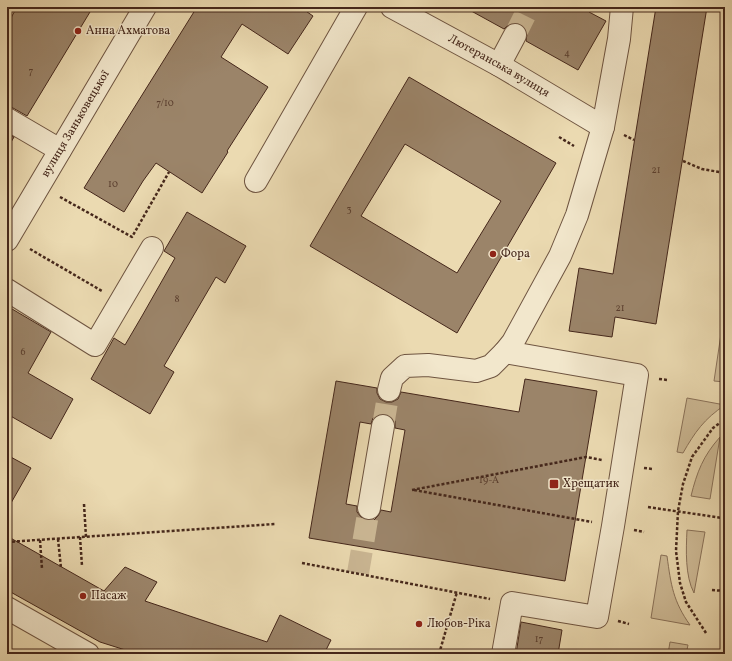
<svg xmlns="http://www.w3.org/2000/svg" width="732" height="661" font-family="Vollkorn,serif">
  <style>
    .green { fill: #cfbc98; stroke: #8a725a }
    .building { fill: #9b8469; stroke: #45271b; fill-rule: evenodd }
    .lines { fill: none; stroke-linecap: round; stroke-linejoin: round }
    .minor-tunnel { stroke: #cab693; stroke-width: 22; stroke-dasharray: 22 11; stroke-linecap: butt }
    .minor-casing { stroke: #6e5440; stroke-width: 24 }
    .path { stroke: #45271b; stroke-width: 2.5; stroke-dasharray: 3 2; stroke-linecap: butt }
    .minor { stroke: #f2e7cc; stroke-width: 22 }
    .poi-dot { fill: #8f2418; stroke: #f2e7cc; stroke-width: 1.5 }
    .labels { text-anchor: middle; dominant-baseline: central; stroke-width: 3; stroke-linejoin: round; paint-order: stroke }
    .number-label { font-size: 10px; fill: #5a3e2e }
    .poi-label { font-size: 12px; fill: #45271b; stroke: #f2e7cc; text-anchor: start }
    .street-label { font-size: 12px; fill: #45271b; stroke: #f2e7cc }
  </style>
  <rect width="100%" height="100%" fill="#ebdab1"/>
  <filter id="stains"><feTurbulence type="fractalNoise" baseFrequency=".005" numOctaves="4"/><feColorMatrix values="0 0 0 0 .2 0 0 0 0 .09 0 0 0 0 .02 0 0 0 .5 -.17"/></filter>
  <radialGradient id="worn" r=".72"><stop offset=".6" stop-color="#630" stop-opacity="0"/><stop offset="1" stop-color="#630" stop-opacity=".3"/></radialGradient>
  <g class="green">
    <polygon points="725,307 725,382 714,381"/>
    <path d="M687 398 725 405C704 419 695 432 683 453L677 452Z"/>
    <path d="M720 437 710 499 691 496C697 472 703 456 720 437Z"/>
    <path d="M687 530 705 532 694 593C685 576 686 550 687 530Z"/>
    <path d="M661 555 667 556C671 585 673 601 690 625L651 618Z"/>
    <polygon points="670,642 688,645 686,654 668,654"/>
  </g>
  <g class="building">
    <polygon points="17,7 93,7 27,116 13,108 7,107 7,25"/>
    <polygon points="197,7 300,7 313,16 288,54 242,24 221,57 268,87 227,151 228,152 202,193 156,163 143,181 124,212 84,188"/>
    <polygon points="464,7 592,7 589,12 606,21 578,70 526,41 527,34 525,28 521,24 514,23 508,25 504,29"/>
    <polygon points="656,7 707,7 656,324 615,317 612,337 569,331 579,268 613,274"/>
    <path d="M409 77 556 163 457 333 310 246ZM405 144 501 201 457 273 361 216Z"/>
    <polygon points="7,133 14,137 7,149"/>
    <polygon points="187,212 246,246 225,283 216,277 164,366 174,372 150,414 91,379 114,338 125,345 142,316 175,258 164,251"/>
    <polygon points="7,306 51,332 28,373 73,399 51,439 7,414"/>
    <path d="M525 379 597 391 565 581 309 538 336 381 377 388V393L380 399 386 402H392L398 399 401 392 519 412ZM378 414H385L391 416 395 421V428L405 430 391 512 381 510 378 516 374 520H367L361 517 357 512V506L346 504 360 422 371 424 373 418Z"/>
    <polygon points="7,455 31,468 7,510"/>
    <polygon points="7,536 104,591 125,567 157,582 145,601 267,642 280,615 331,640 324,654 138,654 100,642 7,590"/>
    <polygon points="521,622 562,630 558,654 516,654"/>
  </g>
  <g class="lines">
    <g class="minor-tunnel">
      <polyline points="515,35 529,7"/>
      <polyline points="383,426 389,390"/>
      <polyline points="358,573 369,508"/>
    </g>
    <defs>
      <g id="minor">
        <path id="s1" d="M392 7 499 65 603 127"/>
        <polyline points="499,65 515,35"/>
        <polyline points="7,119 60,150"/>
        <polyline points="256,181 356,7"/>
        <path id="s2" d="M7 240 145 7"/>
        <polyline points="7,290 95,345 152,248"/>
        <polyline points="389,390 392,378 405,366 428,365 476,371 491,366 505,352 513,342 560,256 577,215 603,127 619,39 622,7"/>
        <polyline points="369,508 383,426"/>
        <polyline points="7,608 88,654"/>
        <polyline points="503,654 512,603 597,617 613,526 637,375 505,352"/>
      </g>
    </defs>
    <use href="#minor" class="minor-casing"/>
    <g class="path">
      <polyline points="624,135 634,140"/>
      <polyline points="559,137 574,146"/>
      <polyline points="683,161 702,169 725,173"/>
      <polyline points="60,197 132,237 169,172"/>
      <polyline points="30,249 102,291"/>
      <polyline points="659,379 668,380"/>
      <polyline points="644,468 653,469"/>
      <polyline points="412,490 586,457 602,460"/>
      <polyline points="414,490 592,522"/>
      <polyline points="84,504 86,537"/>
      <polyline points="648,507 722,518"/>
      <polyline points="634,530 644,532"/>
      <polyline points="80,537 82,566"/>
      <polyline points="58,539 61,568"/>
      <polyline points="40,540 42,569"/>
      <polyline points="7,542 275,524"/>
      <polyline points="302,563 490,599"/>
      <polyline points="712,590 725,591"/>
      <polyline points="618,621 629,624"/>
      <polyline points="706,633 686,602 680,583 676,551 678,511 683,484 692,457 713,428 725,419"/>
      <polyline points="439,654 457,592"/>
    </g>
    <use href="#minor" class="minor"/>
  </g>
  <g class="poi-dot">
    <circle cx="78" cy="31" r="4"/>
    <circle cx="493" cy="254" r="4"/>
    <rect x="549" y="479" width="10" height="10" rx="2"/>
    <circle cx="83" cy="596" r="4"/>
    <circle cx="419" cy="624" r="4"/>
  </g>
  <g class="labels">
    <g class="number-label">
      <text x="567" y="53">4</text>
      <text x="31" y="71">7</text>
      <text x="165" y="103">7/10</text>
      <text x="656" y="170">21</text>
      <text x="113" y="184">10</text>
      <text x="349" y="209">3</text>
      <text x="177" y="299">8</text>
      <text x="620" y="308">21</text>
      <text x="23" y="352">6</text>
      <text x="489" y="480">19-А</text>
      <text x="539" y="639">17</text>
    </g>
    <g class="poi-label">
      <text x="86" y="31">Анна Ахматова</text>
      <text x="501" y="254">Фора</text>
      <text x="563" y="484">Хрещатик</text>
      <text x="91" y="596">Пасаж</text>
      <text x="427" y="624">Любов-Ріка</text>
    </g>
    <g class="street-label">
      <text stroke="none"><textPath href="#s1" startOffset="122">Лютеранська вулиця</textPath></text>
      <text stroke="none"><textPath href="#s2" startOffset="135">вулиця Заньковецької</textPath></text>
    </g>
  </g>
  <rect width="732" height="661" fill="none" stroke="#ebdab1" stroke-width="24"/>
  <rect x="8" y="8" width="716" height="645" fill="none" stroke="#45271b" stroke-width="2"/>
  <rect x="12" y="12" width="708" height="637" fill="none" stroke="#45271b"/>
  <rect width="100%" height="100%" filter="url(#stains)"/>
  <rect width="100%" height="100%" fill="url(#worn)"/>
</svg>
